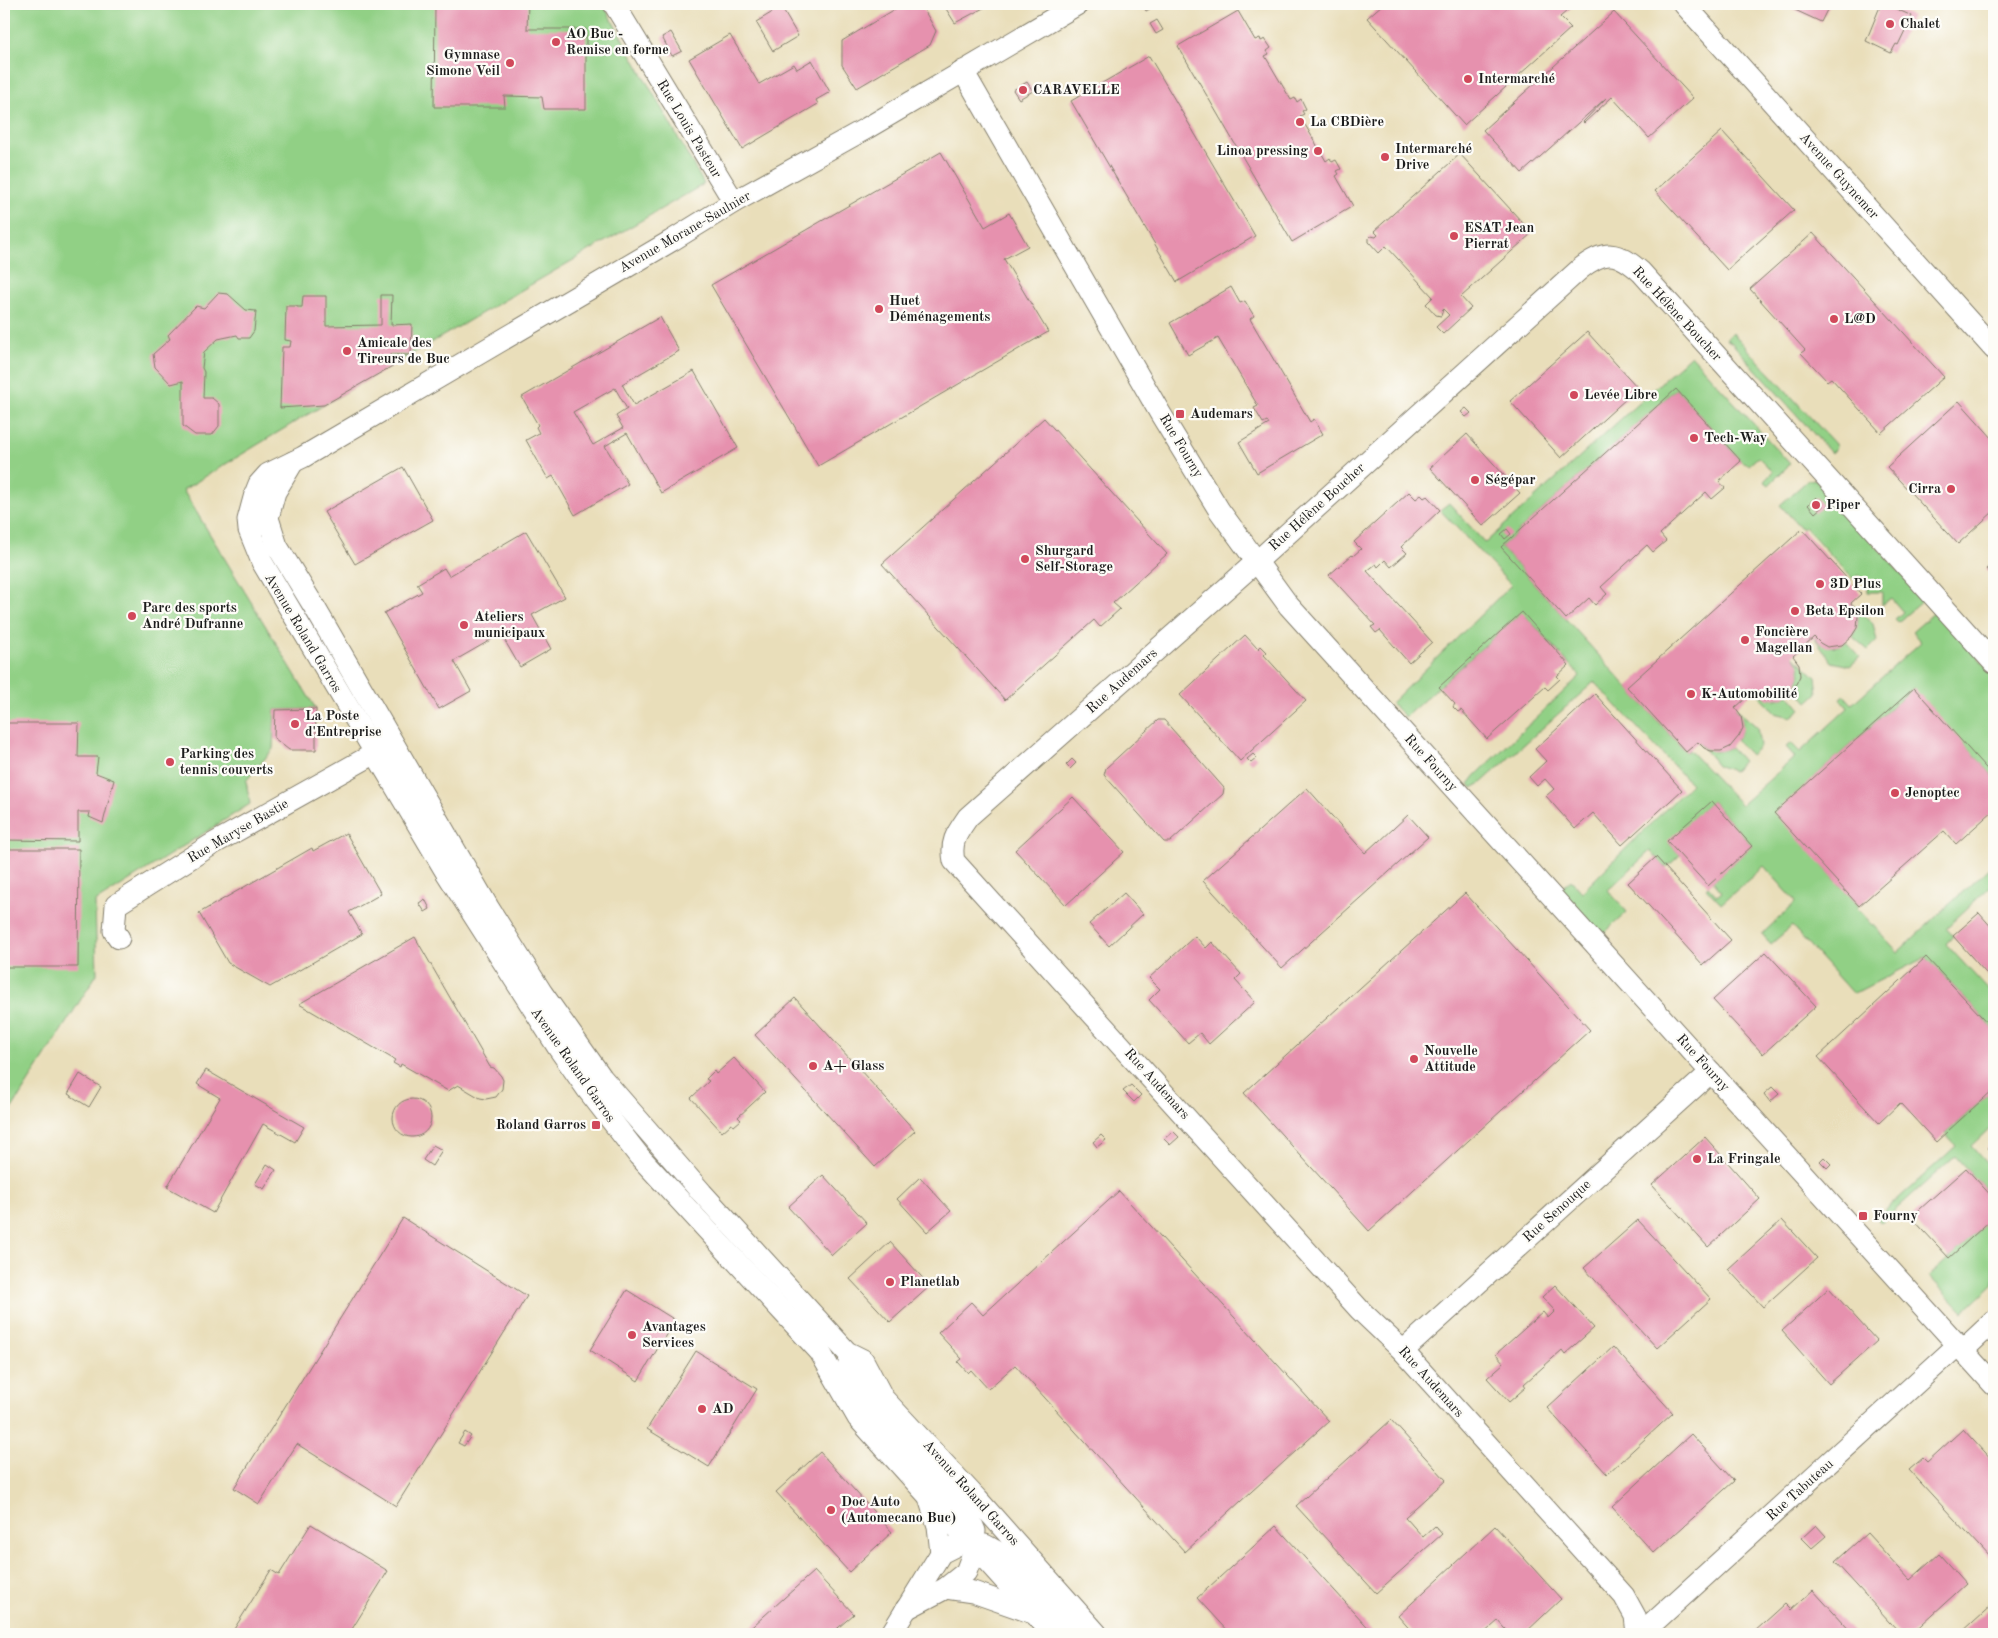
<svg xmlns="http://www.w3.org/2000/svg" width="1998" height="1638" font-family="'Old Standard TT',serif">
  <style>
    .green { fill: #91d085; stroke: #567650 }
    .building { fill: #e691ae; fill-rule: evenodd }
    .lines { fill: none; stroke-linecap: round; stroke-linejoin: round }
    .minor-casing { stroke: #827d6b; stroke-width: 23 }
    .minor { stroke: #fff; stroke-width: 21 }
    .poi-dot { fill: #d1495b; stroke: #fdfcf7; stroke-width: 2 }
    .labels { text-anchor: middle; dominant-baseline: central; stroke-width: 4.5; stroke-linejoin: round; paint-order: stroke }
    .poi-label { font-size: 14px; font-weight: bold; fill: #1c1c1c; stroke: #fdfcf7; text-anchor: start }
    .street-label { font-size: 14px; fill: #1c1c1c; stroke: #fdfcf7 }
  </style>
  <rect width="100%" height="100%" fill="#fdfcf7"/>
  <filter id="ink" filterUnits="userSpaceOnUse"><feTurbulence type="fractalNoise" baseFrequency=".02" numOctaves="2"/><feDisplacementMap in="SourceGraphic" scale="10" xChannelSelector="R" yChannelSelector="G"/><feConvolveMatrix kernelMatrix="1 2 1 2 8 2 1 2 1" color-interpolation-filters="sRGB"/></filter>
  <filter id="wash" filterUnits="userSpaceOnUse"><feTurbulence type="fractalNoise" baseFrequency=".0096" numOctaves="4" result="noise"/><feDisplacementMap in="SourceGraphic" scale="20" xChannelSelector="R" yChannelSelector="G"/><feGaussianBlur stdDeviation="1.12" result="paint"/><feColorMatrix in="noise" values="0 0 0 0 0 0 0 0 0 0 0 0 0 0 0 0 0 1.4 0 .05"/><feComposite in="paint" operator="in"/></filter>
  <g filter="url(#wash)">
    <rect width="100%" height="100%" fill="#e9deba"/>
    <g class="green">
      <polygon points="4,4 603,4 704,184 300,419 183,490 316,709 275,710 273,749 246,781 250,804 95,902 97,974 4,1121"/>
      <polygon points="1733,333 1835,444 1836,448 1831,453 1732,343 1726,339 1730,334"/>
      <polygon points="1691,355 1790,464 1769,485 1764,481 1773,472 1758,457 1749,465 1741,461 1676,389 1501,547 1686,752 1689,750 1741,805 1795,757 1786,747 1791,743 1800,752 1848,708 1840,698 1844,695 1852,704 1921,642 1912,632 1936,611 1994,675 1994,777 1913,688 1775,813 1859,906 1857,908 1898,952 1994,863 1994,883 1946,928 1953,936 1946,944 1994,996 1994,1030 1926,957 1853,994 1792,926 1771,944 1762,934 1796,902 1764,866 1721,904 1706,888 1708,886 1717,896 1722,892 1713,881 1752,846 1712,801 1668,842 1680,855 1666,868 1650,851 1608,890 1627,912 1601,936 1560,890 1571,880 1582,892 1691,784 1594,682 1481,783 1472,788 1469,784 1476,775 1580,676 1522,612 1405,717 1391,703 1511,585 1440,510 1449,503 1485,543"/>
      <polygon points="1815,479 1924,599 1898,622 1895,619 1903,612 1891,598 1882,605 1882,592 1868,592 1868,585 1858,575 1853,579 1805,527 1802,529 1780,505 1808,480"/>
      <path d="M1851 603 1873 624 1877 641 1868 650 1852 636C1860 624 1860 614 1851 603Z"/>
      <path d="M1814 637C1824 647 1833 650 1846 642L1860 657 1850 666 1832 662Z"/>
      <path d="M1793 656 1816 677 1818 693 1808 702 1794 688C1803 677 1802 666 1793 656Z"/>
      <path d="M1755 690C1765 699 1776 703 1788 694L1801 709 1791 717 1775 713Z"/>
      <path d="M1735 708 1757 727 1760 746 1750 755 1736 740C1745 729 1744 719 1735 708Z"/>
      <path d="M1698 742C1707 752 1718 754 1730 747L1743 761 1734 771 1718 766Z"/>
      <polygon points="1994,1089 1994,1124 1971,1146 1994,1172 1994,1199 1955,1156 1881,1223 1877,1218 1956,1146 1945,1134"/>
      <polygon points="1994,1217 1994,1283 1963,1312 1929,1276"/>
    </g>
    <g id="blocks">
      <g class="building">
        <polygon points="435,4 528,4 527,29 586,29 586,109 544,109 542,97 504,96 505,107 434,107"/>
        <polygon points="901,4 931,4 923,8 936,31 930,45 857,88 842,65 842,41 902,5"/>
        <polygon points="943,4 991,4 955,23"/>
        <polygon points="1142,4 1154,4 1155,6 1146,11"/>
        <polygon points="1383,4 1573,4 1574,5 1560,17 1571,28 1464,125 1367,18"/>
        <polygon points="1782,4 1830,4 1821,22"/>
        <polygon points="1881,4 1885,4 1912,16 1898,45 1896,44 1891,53 1866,41"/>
        <polygon points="781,7 798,36 773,51 756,22"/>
        <polygon points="1238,11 1255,40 1260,38 1261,41 1265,39 1271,48 1267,51 1269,54 1265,56 1291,100 1295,98 1297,102 1301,99 1306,109 1302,111 1304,114 1300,116 1326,161 1330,158 1332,162 1336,160 1341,169 1337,171 1339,174 1336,176 1353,206 1292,242 1178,46"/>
        <polygon points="1614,12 1693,98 1649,138 1612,97 1584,123 1583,122 1606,98 1522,173 1483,130"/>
        <polygon points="1157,20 1163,30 1156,34 1150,24"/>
        <polygon points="671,32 682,51 672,56 662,37"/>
        <polygon points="730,35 759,84 794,64 797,69 812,60 830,92 816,100 818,104 742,149 689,59"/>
        <polygon points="1149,56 1255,236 1177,282 1071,101"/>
        <polygon points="1027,82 1033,91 1019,99 1013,90"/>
        <polygon points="1722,131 1794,210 1727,270 1655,191"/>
        <polygon points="941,152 985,227 1009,213 1028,246 1004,259 1048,332 818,466 711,285"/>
        <polygon points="1460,154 1532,233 1461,297 1471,308 1443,334 1436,327 1449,315 1443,309 1441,316 1436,315 1426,304 1433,297 1386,246 1379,253 1369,242 1369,238 1371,236 1376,237 1378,235 1374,231"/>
        <polygon points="1813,233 1944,377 1881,433 1831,378 1827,381 1801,353 1805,350 1750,289"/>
        <polygon points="1231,287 1240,303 1245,301 1254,316 1250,319 1310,422 1314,419 1323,434 1257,473 1239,442 1269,424 1267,421 1263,423 1254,408 1258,406 1218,338 1188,355 1170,323"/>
        <polygon points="218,293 228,294 246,310 256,311 254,331 249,338 239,338 237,335 218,339 204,352 202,368 204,372 203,398 212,398 219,404 219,426 212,435 195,435 183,426 183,381 171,384 155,367 153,354 170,339 168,335 196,306 204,308"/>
        <polygon points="381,295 392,295 391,325 412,324 411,355 390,355 389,360 395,361 396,364 324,405 280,408 282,347 290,347 291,341 285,340 286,306 297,306 297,307 302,307 303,296 326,296 326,326 381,325"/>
        <path d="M660 317 679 351 622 384 634 405 694 371 738 448 661 493 627 433 605 446 628 484 575 515 553 476 548 479 526 440 539 433 536 427 538 425 522 397ZM615 388 627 409 616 416 623 428 593 445 573 412Z"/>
        <polygon points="1587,332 1638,388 1561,458 1510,401"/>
        <polygon points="1676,389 1741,461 1719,481 1725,488 1712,499 1706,492 1660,534 1666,541 1653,552 1647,545 1601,587 1607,594 1595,605 1589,598 1566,619 1501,547"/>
        <polygon points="1959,401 1994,440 1994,511 1958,544 1887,467"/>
        <polygon points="1466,408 1471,413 1466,417 1461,412"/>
        <polygon points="1044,418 1167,554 1113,603 1120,609 1100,627 1094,620 1005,700 882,564"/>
        <polygon points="1467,434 1520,493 1483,526 1430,468"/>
        <polygon points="403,467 433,520 355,564 324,512"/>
        <polygon points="1409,492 1416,499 1421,495 1424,498 1427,496 1440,510 1401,547 1407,553 1391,567 1385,560 1378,567 1376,564 1367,571 1432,642 1409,663 1380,630 1376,633 1371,627 1375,625 1329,575 1352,555 1353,556 1361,549 1354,542"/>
        <polygon points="1816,497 1823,506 1815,513 1808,505"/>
        <polygon points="1507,529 1511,534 1505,539 1501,534"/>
        <polygon points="1802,529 1861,594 1851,603 1858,616 1857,628 1852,636 1842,645 1827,647 1820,643 1814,637 1793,656 1799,664 1800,676 1794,688 1784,697 1769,699 1755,690 1735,708 1741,716 1743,728 1739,736 1730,747 1721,751 1711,751 1704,748 1698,742 1686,752 1627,687"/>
        <polygon points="526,531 565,597 532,615 551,649 520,667 501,634 454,661 471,691 439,709 384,613 422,592 417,584 444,568 449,576"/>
        <polygon points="1994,562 1994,578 1986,569"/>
        <polygon points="1522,612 1569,665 1557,676 1560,679 1548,690 1545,687 1487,739 1461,710 1458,712 1453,707 1455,704 1439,687"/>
        <polygon points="1245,635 1258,649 1261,646 1267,652 1264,655 1306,701 1240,761 1180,695"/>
        <polygon points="1914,688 1994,777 1994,810 1956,844 1944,831 1859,906 1774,813"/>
        <polygon points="1595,694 1682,790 1622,845 1593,813 1575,829 1546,796 1554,789 1545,779 1537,786 1529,777 1546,761 1535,749"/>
        <polygon points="316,709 316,750 289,750 274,738 275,710"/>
        <polygon points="1158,720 1164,720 1224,788 1223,794 1170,842 1164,842 1104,775 1106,768"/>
        <polygon points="4,723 79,723 78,757 98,757 96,773 114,780 103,823 89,817 90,812 78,812 78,841 4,840"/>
        <polygon points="1253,754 1257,758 1251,763 1247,759"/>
        <polygon points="1072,759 1076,763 1070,769 1066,765"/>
        <polygon points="1307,788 1365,853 1378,841 1379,842 1408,815 1428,837 1282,968 1203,881"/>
        <polygon points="1073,797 1124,852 1066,905 1015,850"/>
        <polygon points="1712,801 1752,846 1708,886 1667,841"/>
        <polygon points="346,833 381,894 349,912 362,934 270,987 228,963 199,913 312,848 313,851"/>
        <polygon points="4,849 79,849 78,967 4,967"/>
        <polygon points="1656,857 1731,940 1703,965 1628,883"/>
        <polygon points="1124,893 1143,914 1109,946 1089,924"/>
        <polygon points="1465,893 1590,1030 1369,1231 1244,1093"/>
        <polygon points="425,899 430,909 425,912 419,903"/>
        <polygon points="1979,913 1994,930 1994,982 1953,936"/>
        <polygon points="1195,936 1206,948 1212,942 1241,974 1235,980 1255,1002 1209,1044 1200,1033 1188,1043 1149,1000 1160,989 1149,978"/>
        <polygon points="415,937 490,1067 494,1068 501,1076 503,1080 502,1089 496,1097 486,1099 480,1098 458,1085 448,1091 401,1064 400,1067 393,1063 395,1060 299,1004"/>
        <polygon points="1766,952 1816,1006 1763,1054 1713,1000"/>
        <polygon points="1926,957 1994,1030 1994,1089 1936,1142 1900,1103 1879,1123 1818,1057"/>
        <polygon points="795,998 915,1131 875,1167 755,1035"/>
        <polygon points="734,1058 765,1092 738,1117 741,1120 734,1126 731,1124 722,1132 691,1098 709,1081 706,1079 714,1071 716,1074"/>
        <polygon points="206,1070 304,1127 295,1142 263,1124 213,1213 167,1187 220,1098 197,1084"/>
        <polygon points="80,1074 101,1087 89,1107 68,1094"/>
        <polygon points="1131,1085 1141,1095 1134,1102 1123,1091"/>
        <polygon points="1772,1087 1779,1094 1770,1102 1764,1094"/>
        <circle cx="412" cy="1118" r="19"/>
        <polygon points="1173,1131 1179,1137 1170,1145 1164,1139"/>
        <polygon points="1101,1135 1106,1140 1097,1147 1093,1142"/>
        <polygon points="1705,1137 1760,1199 1708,1247 1652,1185"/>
        <polygon points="1994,1142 1994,1155 1987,1148"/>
        <polygon points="433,1145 442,1150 432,1166 423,1160"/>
        <polygon points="1824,1157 1831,1164 1827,1168 1820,1161"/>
        <polygon points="267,1164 276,1170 264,1189 255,1184"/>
        <polygon points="1966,1168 1994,1199 1994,1217 1949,1258 1911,1217"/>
        <polygon points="823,1175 867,1223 832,1255 788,1207"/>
        <polygon points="920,1177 951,1211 927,1232 897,1199"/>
        <polygon points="1119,1191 1329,1421 1185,1552 1015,1365 988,1389 971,1370 968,1373 958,1362 962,1359 938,1333 971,1302 983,1315"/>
        <polygon points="403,1218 527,1296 396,1506 297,1444 259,1504 234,1488"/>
        <polygon points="1638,1220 1711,1299 1657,1348 1584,1268"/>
        <polygon points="1782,1220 1817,1258 1763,1307 1728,1269"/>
        <polygon points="890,1242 930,1286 890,1322 850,1279"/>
        <polygon points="1555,1285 1594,1328 1565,1354 1562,1350 1524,1384 1526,1387 1509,1402 1487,1378 1504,1363 1496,1354 1543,1312 1548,1318 1555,1311 1542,1297"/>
        <polygon points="1829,1288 1877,1341 1829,1384 1782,1331"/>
        <polygon points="627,1290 675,1320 638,1381 590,1350"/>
        <polygon points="1613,1347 1673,1413 1607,1474 1547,1408"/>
        <polygon points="696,1351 757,1389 709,1467 647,1429"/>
        <polygon points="1391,1420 1446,1480 1405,1517 1423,1537 1435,1526 1442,1534 1376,1593 1296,1506"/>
        <polygon points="1963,1429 1994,1463 1994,1556 1991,1559 1909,1470 1923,1458 1927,1462"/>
        <polygon points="465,1432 471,1436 464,1446 458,1443"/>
        <polygon points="1691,1434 1734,1481 1654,1553 1612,1507"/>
        <polygon points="820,1452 892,1532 849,1572 776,1492"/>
        <polygon points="311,1524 388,1571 349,1634 231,1634 271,1570 279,1575"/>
        <polygon points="1816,1525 1826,1536 1812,1548 1802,1538"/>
        <polygon points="1276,1526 1374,1634 1230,1634 1197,1598"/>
        <polygon points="1495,1526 1561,1599 1524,1634 1509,1634 1498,1621 1483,1634 1414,1634 1398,1616"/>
        <polygon points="1867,1533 1910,1580 1939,1554 1966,1584 1911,1634 1901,1634 1835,1562"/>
        <polygon points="814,1571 854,1614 831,1634 744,1634"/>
        <polygon points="1813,1590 1853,1634 1756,1634 1754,1632 1785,1604 1791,1610"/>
        <polygon points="1994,1603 1994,1634 1964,1634 1962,1632"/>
      </g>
    </g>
  </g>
  <g filter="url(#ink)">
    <use href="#blocks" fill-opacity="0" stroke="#827d6b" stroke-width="1"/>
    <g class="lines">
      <defs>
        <g id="minor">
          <polyline points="614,4 734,202"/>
          <polyline points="1684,4 1994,349"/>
          <polyline points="963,71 1160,413 1219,510 1289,606 1994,1385"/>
          <polyline points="268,518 277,546 315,608 488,907 542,993 602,1078 702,1193 847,1352 863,1360 883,1398 978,1500 1097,1634"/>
          <polyline points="257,525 268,518 275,492 293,462"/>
          <polyline points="119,938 114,931 116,905 211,845 388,746"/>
          <polyline points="1963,1350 1994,1321"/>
          <polyline points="1403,1351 1711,1072"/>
          <polyline points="849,1363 872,1410 957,1501 970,1519 975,1531 972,1556 966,1572 946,1588 906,1609"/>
          <polyline points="930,1501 938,1526 941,1553"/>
          <polyline points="946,1588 973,1592 1030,1612"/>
          <polyline points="891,1634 941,1553 961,1543 985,1545 1005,1556 1076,1634"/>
          <polyline points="1053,1634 858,1418 820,1352 639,1156 587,1089 559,1049 446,872 262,562 249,530 248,520 255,494 259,484 268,474 303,457 671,241 734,202 867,128 1078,4"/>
          <path d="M1637 1634 1635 1616 1624 1596 1403 1351 1360 1310 954 861C950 841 957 833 968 817L1264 555 1580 269C1605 249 1617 251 1641 272L1994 663"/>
          <polyline points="1641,1634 1958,1345"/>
        </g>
      </defs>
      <use href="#minor" class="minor-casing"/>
      <use href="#minor" class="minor"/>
    </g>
  </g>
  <g class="poi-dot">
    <circle cx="1890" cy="24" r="5"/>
    <circle cx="556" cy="42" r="5"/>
    <circle cx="510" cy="63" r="5"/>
    <circle cx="1468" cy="79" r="5"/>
    <circle cx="1023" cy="90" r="5"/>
    <circle cx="1300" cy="122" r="5"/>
    <circle cx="1318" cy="151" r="5"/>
    <circle cx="1385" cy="157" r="5"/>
    <circle cx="1454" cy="236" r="5"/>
    <circle cx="879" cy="309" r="5"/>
    <circle cx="1834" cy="319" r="5"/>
    <circle cx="347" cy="351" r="5"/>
    <circle cx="1574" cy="395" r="5"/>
    <rect x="1175" y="409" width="10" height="10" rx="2.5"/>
    <circle cx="1694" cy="438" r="5"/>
    <circle cx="1475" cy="480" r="5"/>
    <circle cx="1951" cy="489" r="5"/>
    <circle cx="1816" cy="505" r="5"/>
    <circle cx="1025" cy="559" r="5"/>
    <circle cx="1820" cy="584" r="5"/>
    <circle cx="1795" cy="611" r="5"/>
    <circle cx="132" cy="616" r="5"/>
    <circle cx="464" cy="625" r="5"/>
    <circle cx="1745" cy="640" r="5"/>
    <circle cx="1691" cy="694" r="5"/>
    <circle cx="295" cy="724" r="5"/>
    <circle cx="170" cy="762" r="5"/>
    <circle cx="1895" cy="793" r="5"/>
    <circle cx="1414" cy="1059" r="5"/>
    <circle cx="813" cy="1066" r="5"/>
    <rect x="591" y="1120" width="10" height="10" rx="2.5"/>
    <circle cx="1697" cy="1159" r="5"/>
    <rect x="1858" y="1211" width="10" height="10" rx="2.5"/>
    <circle cx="890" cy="1282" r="5"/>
    <circle cx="632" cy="1335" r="5"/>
    <circle cx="702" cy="1409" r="5"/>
    <circle cx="831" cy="1510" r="5"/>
  </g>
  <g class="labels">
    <g class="poi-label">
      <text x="1900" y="24">Chalet</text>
      <text x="566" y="34">AO Buc -<tspan x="566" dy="16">Remise en forme</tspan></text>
      <text x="500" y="55" text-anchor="end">Gymnase<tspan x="500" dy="16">Simone Veil</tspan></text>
      <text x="1478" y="79">Intermarché</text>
      <text x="1033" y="90">CARAVELLE</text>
      <text x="1310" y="122">La CBDière</text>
      <text x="1395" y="149">Intermarché<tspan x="1395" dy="16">Drive</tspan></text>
      <text x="1308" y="151" text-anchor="end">Linoa pressing</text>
      <text x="1464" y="228">ESAT Jean<tspan x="1464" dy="16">Pierrat</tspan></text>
      <text x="889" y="301">Huet<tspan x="889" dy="16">Déménagements</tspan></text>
      <text x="1844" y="319">L@D</text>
      <text x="357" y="343">Amicale des<tspan x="357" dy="16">Tireurs de Buc</tspan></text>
      <text x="1584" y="395">Levée Libre</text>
      <text x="1190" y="414">Audemars</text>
      <text x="1704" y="438">Tech-Way</text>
      <text x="1485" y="480">Ségépar</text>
      <text x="1941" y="489" text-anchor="end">Cirra</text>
      <text x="1826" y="505">Piper</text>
      <text x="1035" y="551">Shurgard<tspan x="1035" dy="16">Self-Storage</tspan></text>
      <text x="1830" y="584">3D Plus</text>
      <text x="142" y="608">Parc des sports<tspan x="142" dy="16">André Dufranne</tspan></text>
      <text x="1805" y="611">Beta Epsilon</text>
      <text x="474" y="617">Ateliers<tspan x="474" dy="16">municipaux</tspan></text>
      <text x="1755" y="632">Foncière<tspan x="1755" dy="16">Magellan</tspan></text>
      <text x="1701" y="694">K-Automobilité</text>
      <text x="305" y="716">La Poste<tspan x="305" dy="16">d'Entreprise</tspan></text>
      <text x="180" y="754">Parking des<tspan x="180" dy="16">tennis couverts</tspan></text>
      <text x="1905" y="793">Jenoptec</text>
      <text x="1424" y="1051">Nouvelle<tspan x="1424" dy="16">Attitude</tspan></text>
      <text x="823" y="1066">A+ Glass</text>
      <text x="586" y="1125" text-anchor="end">Roland Garros</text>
      <text x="1707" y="1159">La Fringale</text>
      <text x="1873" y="1216">Fourny</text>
      <text x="900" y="1282">Planetlab</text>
      <text x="642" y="1327">Avantages<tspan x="642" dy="16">Services</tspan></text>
      <text x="712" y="1409">AD</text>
      <text x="841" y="1502">Doc Auto<tspan x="841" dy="16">(Automecano Buc)</tspan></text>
    </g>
    <g class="street-label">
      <text transform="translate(689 129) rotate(59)">Rue Louis Pasteur</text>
      <text transform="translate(1839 176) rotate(48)">Avenue Guynemer</text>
      <text transform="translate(685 232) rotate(-30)">Avenue Morane-Saulnier</text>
      <text transform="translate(1677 314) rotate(47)">Rue Hélène Boucher</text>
      <text transform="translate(1181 446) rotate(59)">Rue Fourny</text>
      <text transform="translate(1317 507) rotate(-42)">Rue Hélène Boucher</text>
      <text transform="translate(303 633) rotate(59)">Avenue Roland Garros</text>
      <text transform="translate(1122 681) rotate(-42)">Rue Audemars</text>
      <text transform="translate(1431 763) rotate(48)">Rue Fourny</text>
      <text transform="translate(238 831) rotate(-30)">Rue Maryse Bastie</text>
      <text transform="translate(1703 1063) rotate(48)">Rue Fourny</text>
      <text transform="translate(573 1065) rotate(55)">Avenue Roland Garros</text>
      <text transform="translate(1157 1084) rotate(48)">Rue Audemars</text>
      <text transform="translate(1557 1211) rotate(-42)">Rue Senouque</text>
      <text transform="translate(1431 1382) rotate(48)">Rue Audemars</text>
      <text transform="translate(1800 1490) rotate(-42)">Rue Tabuteau</text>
      <text transform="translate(971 1493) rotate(48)">Avenue Roland Garros</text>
    </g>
  </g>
  <rect width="1998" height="1638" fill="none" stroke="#fdfcf7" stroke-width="20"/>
</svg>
